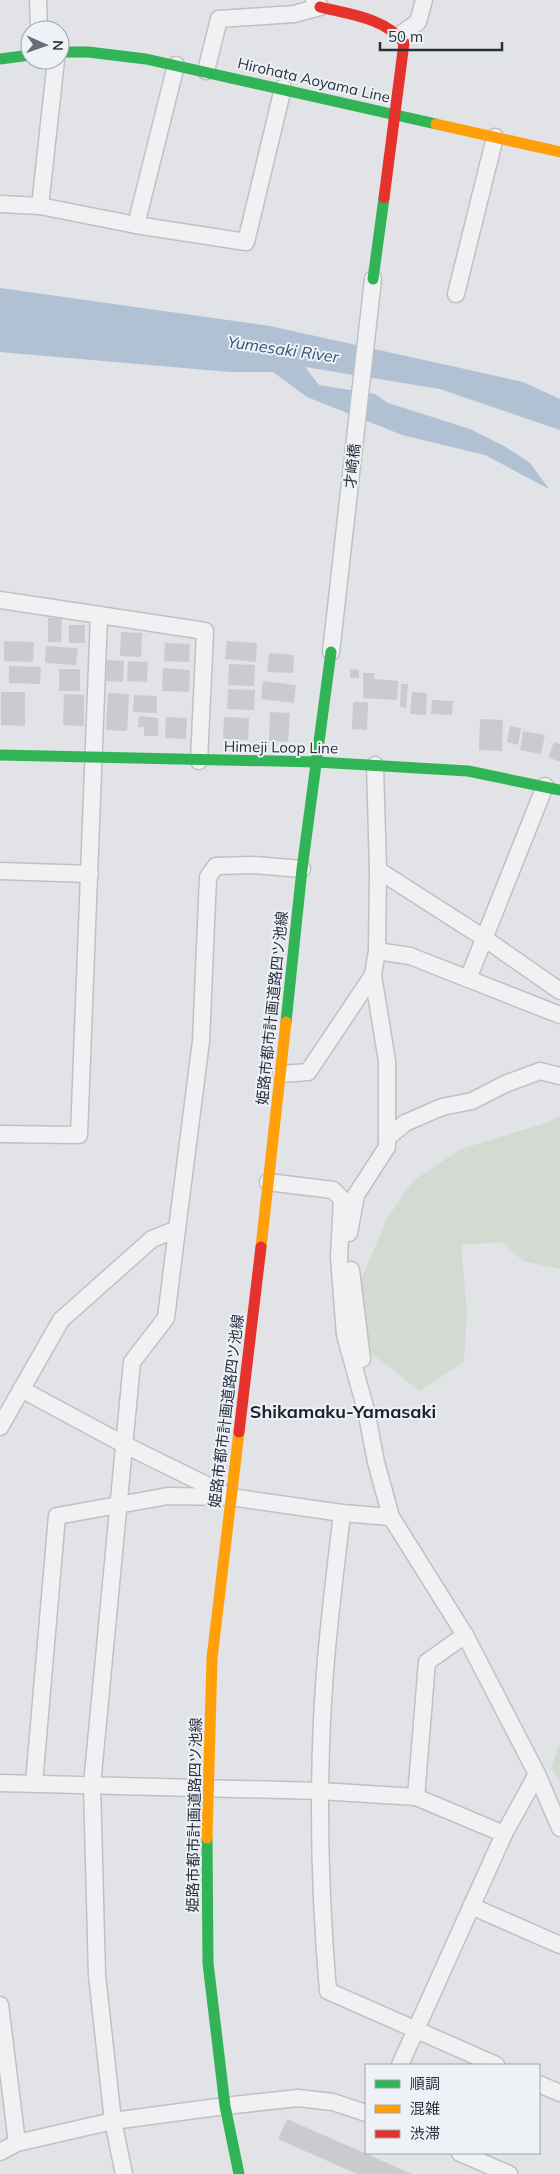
<svg xmlns="http://www.w3.org/2000/svg" width="560" height="2174" font-family="Mulish,'Noto Sans JP',sans-serif">
  <style>
    .green { fill: #d2dad1 }
    .water { fill: #afc1d2 }
    .building { fill: #c9cbce }
    .lines { fill: none; stroke-linecap: round; stroke-linejoin: round }
    .street-casing { stroke: #bfc1c4; stroke-width: 19 }
    .street { stroke: #f1f1f3; stroke-width: 16 }
    .fast { stroke: #30b455; stroke-width: 11 }
    .slow { stroke: #ff9f0a; stroke-width: 11 }
    .jam { stroke: #e5322d; stroke-width: 11 }
    .labels { text-anchor: middle; dominant-baseline: central; stroke-width: 4; stroke-linejoin: round; paint-order: stroke }
    .street-label { font-size: 15px; fill: #28313f; stroke: #eef2f6 }
    .water-label { font-size: 16px; font-style: italic; fill: #325273; stroke: #eef2f6 }
    .quarter-label { font-size: 18px; font-weight: bold; fill: #1a2230; stroke: #eef2f6 }
  </style>
  <rect width="100%" height="100%" fill="#e1e3e6"/>
  <g class="green">
    <polygon points="560,1116 560,1269 523,1261 502,1242 461,1245 467,1312 464,1362 419,1391 364,1347 358,1286 388,1217 413,1181 461,1149 546,1123"/>
    <polygon points="560,1742 560,1782 551,1768"/>
  </g>
  <polygon class="water" points="0,288 270,326 523,382 560,399 560,430 440,389 305,367 319,385 375,394 388,403 470,429 504,446 530,463 549,489 485,455 402,435 307,397 273,372 230,372 0,352"/>
  <g class="building">
    <polygon points="48,618 62,618 61,642 48,642"/>
    <rect x="69" y="625" width="16" height="18"/>
    <polygon points="121,632 142,633 141,657 120,656"/>
    <polygon points="4,641 34,642 33,662 4,661"/>
    <polygon points="227,641 257,643 256,662 225,659"/>
    <polygon points="165,643 190,644 189,662 164,661"/>
    <polygon points="46,646 78,648 76,665 45,663"/>
    <polygon points="269,653 294,655 293,673 267,672"/>
    <polygon points="107,660 124,661 123,682 106,681"/>
    <polygon points="128,661 148,662 147,682 127,681"/>
    <polygon points="229,664 255,665 254,686 228,685"/>
    <polygon points="9,666 41,667 40,684 9,683"/>
    <polygon points="163,668 190,670 189,692 162,691"/>
    <rect x="59" y="669" width="21" height="22"/>
    <polygon points="350,669 359,670 359,678 350,678"/>
    <polygon points="363,673 375,673 374,679 398,681 397,700 363,698"/>
    <polygon points="263,681 296,685 294,703 261,699"/>
    <polygon points="401,684 408,684 406,708 400,707"/>
    <polygon points="228,689 255,690 254,710 227,709"/>
    <polygon points="1,692 25,692 25,726 1,725"/>
    <polygon points="412,692 427,693 426,715 410,714"/>
    <polygon points="108,693 129,694 127,731 106,730"/>
    <polygon points="64,694 84,695 84,726 63,725"/>
    <polygon points="134,695 157,696 157,713 133,712"/>
    <polygon points="432,700 453,701 452,715 431,714"/>
    <polygon points="353,702 368,702 367,730 352,729"/>
    <polygon points="270,712 290,713 288,742 269,741"/>
    <polygon points="139,716 158,718 158,736 144,736 144,727 138,727"/>
    <polygon points="166,717 187,718 186,739 165,738"/>
    <polygon points="224,717 249,718 248,740 223,739"/>
    <polygon points="480,719 503,720 502,751 479,750"/>
    <polygon points="510,726 521,728 518,745 507,742"/>
    <polygon points="523,731 545,735 541,754 520,750"/>
    <polygon points="554,742 560,744 560,762 548,757"/>
    <polygon points="287,2119 412,2174 357,2174 278,2139"/>
  </g>
  <g class="lines">
    <defs>
      <g id="street">
        <polyline points="38,0 39,30"/>
        <polyline points="401,34 418,22 424,0"/>
        <polyline points="206,71 219,19 294,14 320,7 314,0"/>
        <polyline points="0,204 40,206 136,225 246,242 283,88"/>
        <polyline points="40,206 56,60"/>
        <polyline points="136,225 176,65"/>
        <polyline points="456,294 495,137"/>
        <polyline points="0,600 205,631 199,761"/>
        <polyline points="331,652 373,279"/>
        <polyline points="378,870 484,938 560,991"/>
        <polyline points="0,871 90,874"/>
        <polyline points="377,951 410,956 560,1015"/>
        <polyline points="468,979 545,786"/>
        <polyline points="281,1074 308,1072 373,975 377,951 378,870 375,765"/>
        <polyline points="0,1134 79,1135 99,615"/>
        <polyline points="387,1138 405,1123 442,1107 472,1101 505,1084 540,1071 560,1076"/>
        <polyline points="268,1182 333,1190 342,1199 339,1257 345,1335 366,1410 376,1462 391,1517 465,1635 537,1774 560,1828"/>
        <polyline points="349,1233 356,1195 387,1147 387,1061 373,975"/>
        <polyline points="351,1270 362,1359"/>
        <polyline points="21,1389 125,1445 231,1497 342,1513 391,1517"/>
        <polyline points="0,1427 61,1320 152,1239 177,1229 201,1041 208,877 216,866 254,865 302,869"/>
        <path d="M342 1513C336 1566 329 1619 325 1672 317 1778 319 1885 328 1991L496 2065"/>
        <polyline points="0,1783 320,1791 416,1797 504,1834"/>
        <polyline points="34,1783 57,1516 168,1496 231,1497"/>
        <polyline points="416,1797 427,1662 465,1635"/>
        <polyline points="471,1906 560,1945"/>
        <polyline points="0,2005 17,2143"/>
        <polyline points="400,2065 504,1834 537,1774"/>
        <polyline points="539,2084 560,2093"/>
        <polyline points="0,2152 17,2143 113,2121 225,2106 298,2098 333,2102 366,2113"/>
        <polyline points="460,2153 509,2174"/>
        <polyline points="124,2174 113,2121 97,1975 92,1785 132,1362 166,1318 177,1229"/>
      </g>
    </defs>
    <use href="#street" class="street-casing"/>
    <use href="#street" class="street"/>
    <g class="fast">
      <polyline points="60,52 88,52 146,59 436,124"/>
      <polyline points="0,59 30,55"/>
      <polyline points="373,279 384,198"/>
      <polyline points="0,755 317,762 468,771 560,790"/>
      <polyline points="286,1022 302,869 331,652"/>
      <polyline points="207,1838 208,1963 225,2106 239,2174"/>
    </g>
    <g class="slow">
      <polyline points="436,124 560,152"/>
      <polyline points="261,1247 286,1022"/>
      <polyline points="207,1838 212,1658 239,1432"/>
    </g>
    <g class="jam">
      <path d="M320 7C348 14 386 18 404 43L384 198"/>
      <polyline points="239,1432 261,1247"/>
    </g>
  </g>
  <g class="labels">
    <g class="street-label">
      <text transform="translate(314 80) rotate(13)">Hirohata Aoyama Line</text>
      <text transform="translate(352 466) rotate(-84)">才崎橋</text>
      <text transform="translate(281 747) rotate(1)">Himeji Loop Line</text>
      <text transform="translate(272 1008) rotate(-84)">姫路市都市計画道路四ツ池線</text>
      <text transform="translate(226 1411) rotate(-83)">姫路市都市計画道路四ツ池線</text>
      <text transform="translate(194 1815) rotate(-89)">姫路市都市計画道路四ツ池線</text>
    </g>
    <g class="water-label">
      <text transform="translate(283 349) rotate(8)">Yumesaki River</text>
    </g>
    <g class="quarter-label">
      <text x="343" y="1411">Shikamaku-Yamasaki</text>
    </g>
  </g>
  <rect x="365" y="2064" width="175" height="90" fill="#eef2f6" stroke="#9fa5ad"/>
  <rect x="375" y="2080" width="25" height="8" fill="#30b455" stroke="#9fa5ad"/>
  <text x="410" y="2089" font-size="15" fill="#28313f">順調</text>
  <rect x="375" y="2105" width="25" height="8" fill="#ff9f0a" stroke="#9fa5ad"/>
  <text x="410" y="2114" font-size="15" fill="#28313f">混雑</text>
  <rect x="375" y="2130" width="25" height="8" fill="#e5322d" stroke="#9fa5ad"/>
  <text x="410" y="2139" font-size="15" fill="#28313f">渋滞</text>
  <g transform="translate(45 45) rotate(92)"><circle r="24" fill="#eef2f6" stroke="#9fa5ad"/>
  <path d="M0-4L9 19L0 12L-9 19Z" fill="#696f79"/>
  <text y="-8" font-size="14" font-weight="bold" text-anchor="middle" fill="#28313f">N</text>
  </g>
  <path d="M380 42v8h122v-8" fill="none" stroke="#28313f" stroke-width="2.5"/>
  <text x="388" y="42" font-size="15" fill="#28313f" stroke="#eef2f6" stroke-width="4" paint-order="stroke">50 m</text>
</svg>
